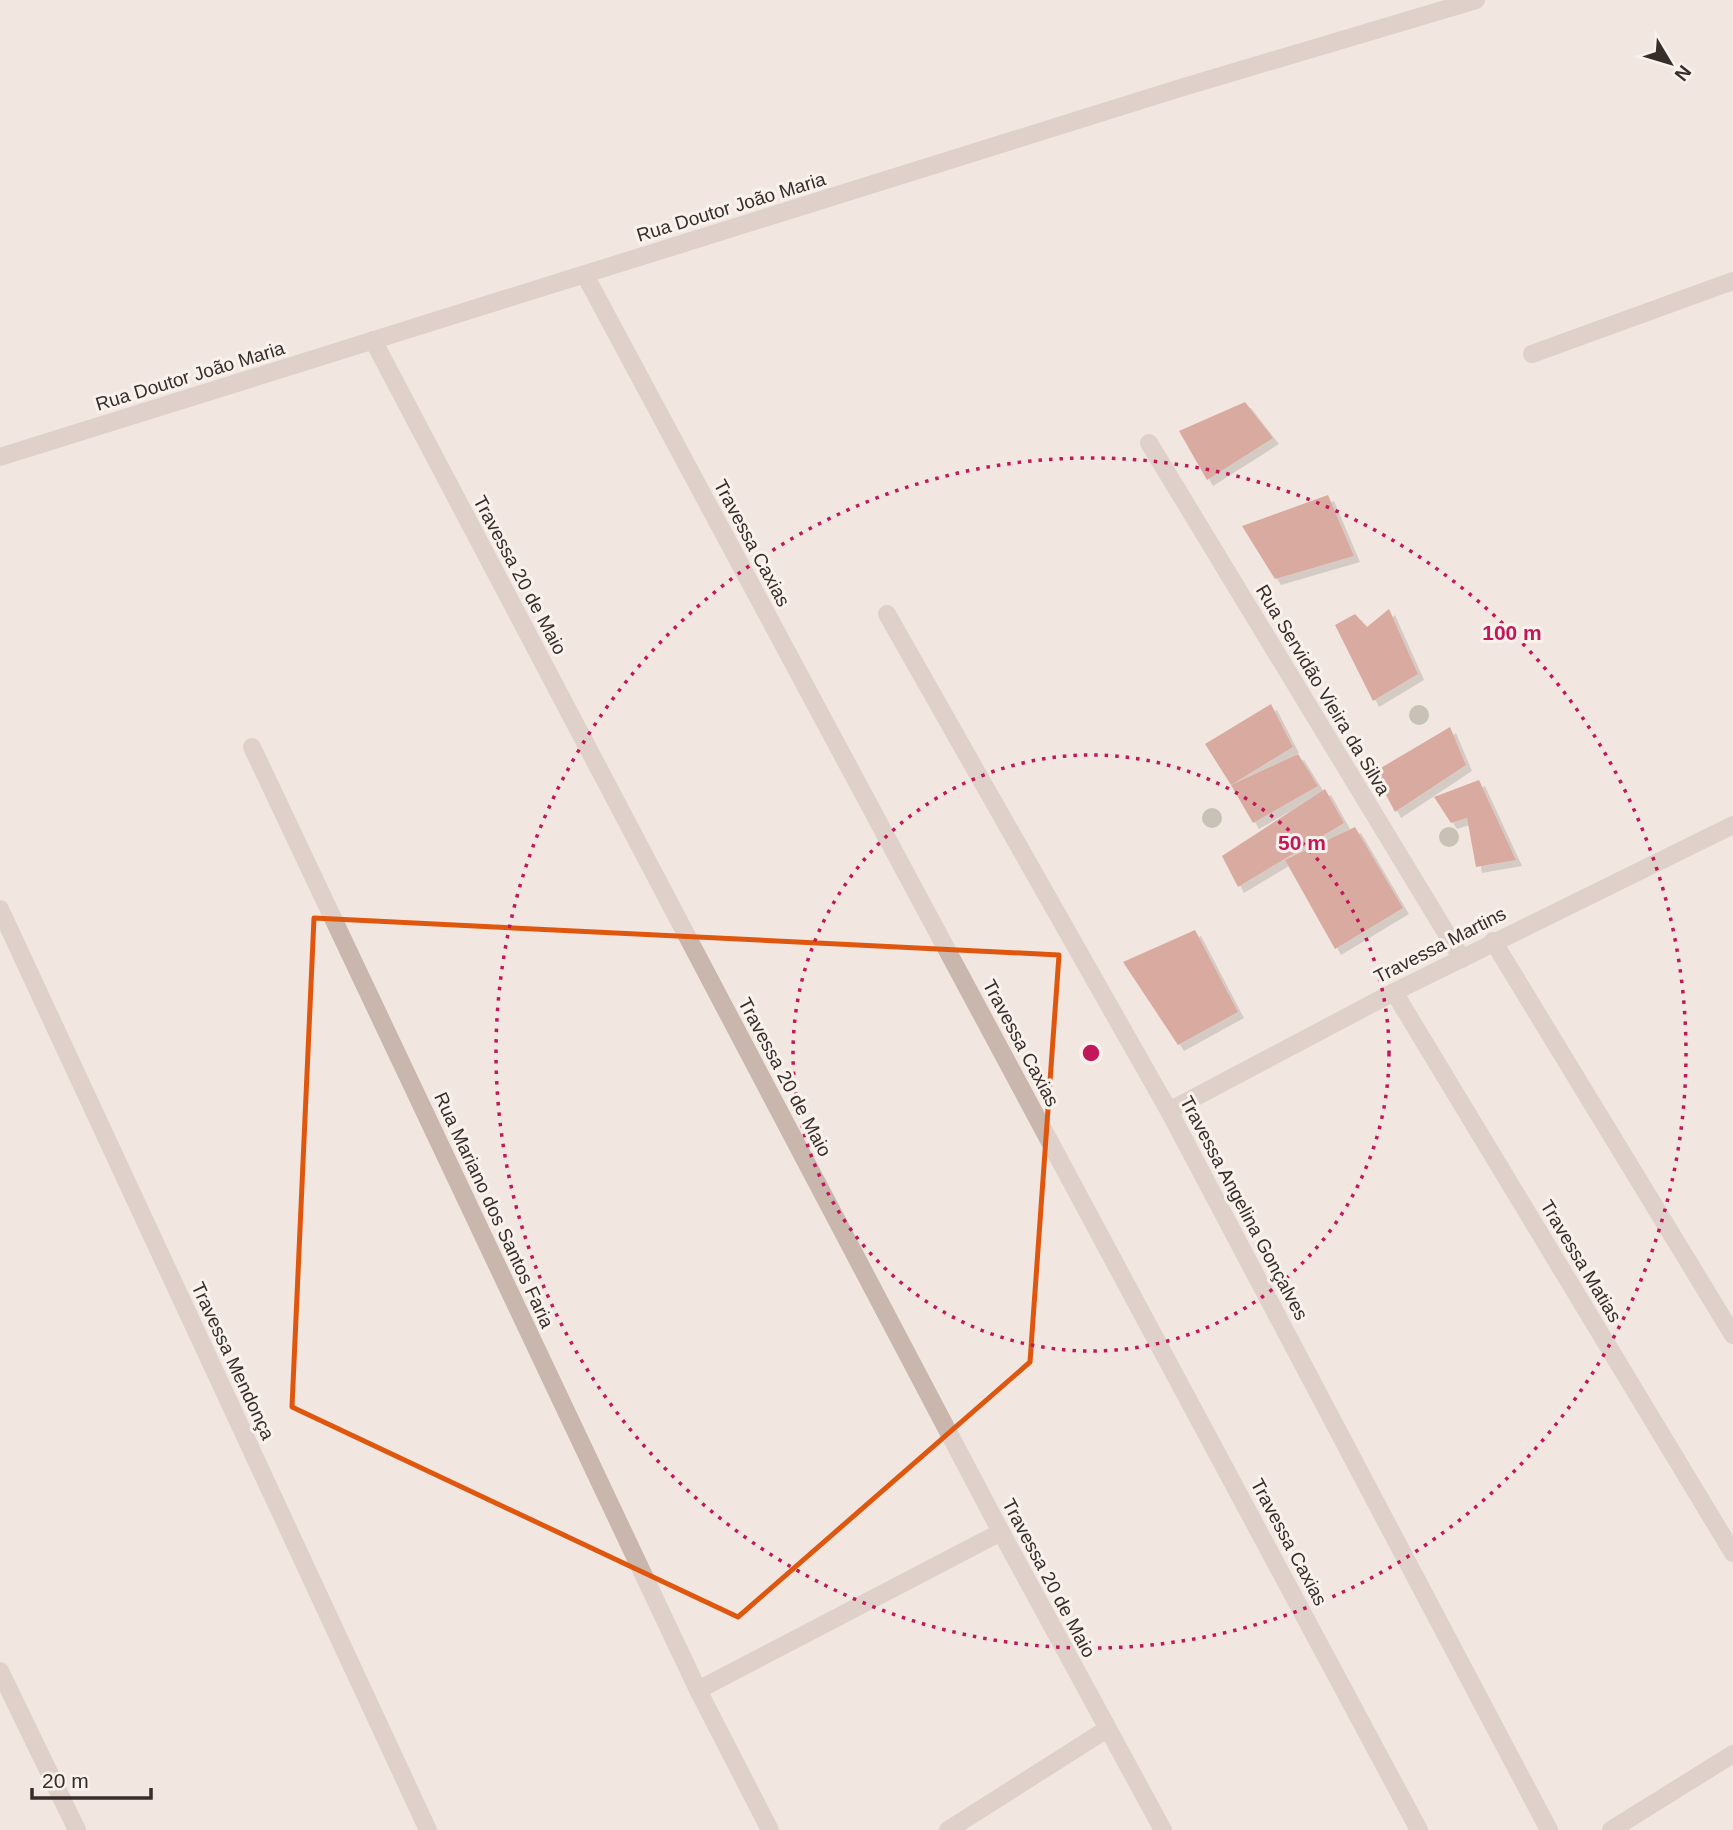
<svg xmlns="http://www.w3.org/2000/svg" width="1733" height="1830" font-family="Helvetica,sans-serif">
  <style>
    .building { fill: #bc6153; filter: url(#shadow) }
    .lines { fill: none; stroke-linecap: round; stroke-linejoin: round }
    .service { stroke: #c9b6ad; stroke-width: 18 }
    .minor { stroke: #c9b6ad; stroke-width: 18 }
    .tertiary { stroke: #c9b6ad; stroke-width: 18 }
    .tree { fill: #969680 }
    .marked { fill: none; stroke: #df570e; stroke-width: 5; stroke-linejoin: round }
    .ring { fill: none; stroke: #c2185b; stroke-width: 3.5; stroke-dasharray: 3.5 7 }
    .labels { text-anchor: middle; dominant-baseline: central; stroke-width: 6; stroke-linejoin: round; paint-order: stroke }
    .street-label { font-size: 19px; fill: #372d2b; stroke: #f9f2ec }
    .centre { fill: #c2185b; stroke: #f9f2ec; stroke-width: 3.5 }
    .ring-label { font-size: 21px; text-anchor: middle; font-weight: bold; fill: #c2185b; stroke: #f9f2ec; stroke-width: 6; stroke-linejoin: round; paint-order: stroke }
  </style>
  <defs>
    <filter id="shadow"><feDropShadow dx="6" dy="6" stdDeviation="0" flood-color="#0004"/></filter>
  </defs>
  <rect width="100%" height="100%" fill="#f1e7e0"/>
  <g class="building">
    <polygon points="1245,402 1273,438 1207,480 1179,431"/>
    <polygon points="1328,495 1354,556 1275,579 1242,526"/>
    <polygon points="1389,609 1418,674 1373,701 1335,625 1355,614 1367,627"/>
    <polygon points="1271,704 1293,747 1231,785 1205,744"/>
    <polygon points="1450,727 1466,765 1395,812 1374,772"/>
    <polygon points="1298,754 1318,786 1253,823 1231,785"/>
    <polygon points="1479,780 1516,860 1476,867 1467,818 1451,823 1434,797"/>
    <polygon points="1325,789 1344,823 1238,887 1222,856"/>
    <polygon points="1355,827 1403,908 1335,949 1285,860"/>
    <polygon points="1195,930 1238,1012 1178,1045 1123,962"/>
  </g>
  <g class="lines">
    <polyline class="service" points="1493,941 1733,1335"/>
    <g class="minor">
      <polyline points="585,275 1419,1830"/>
      <polyline points="373,340 1001,1532 1163,1830"/>
      <polyline points="1532,354 1733,281"/>
      <polyline points="1149,443 1462,959"/>
      <polyline points="0,457 1177,89 1476,0"/>
      <polyline points="887,614 1169,1111 1549,1830"/>
      <polyline points="252,747 698,1690 770,1830"/>
      <polyline points="0,909 428,1830"/>
      <polyline points="1394,992 1733,1553"/>
      <polyline points="1169,1111 1394,992 1733,825"/>
      <polyline points="0,1671 77,1830"/>
      <polyline points="698,1690 1001,1532"/>
      <polyline points="948,1830 1107,1729"/>
    </g>
    <polyline class="tertiary" points="1611,1830 1733,1754"/>
  </g>
  <g class="tree">
    <circle cx="1419" cy="715" r="10"/>
    <circle cx="1212" cy="818" r="10"/>
    <circle cx="1449" cy="837" r="10"/>
  </g>
  <path d="M0 0H1733V1830H0ZM314 918 1059 955 1030 1362 738 1617 292 1407Z" fill="#f1e7e0" fill-opacity=".55" fill-rule="evenodd"/>
  <path class="marked" d="M314 918 1059 955 1030 1362 738 1617 292 1407Z"/>
  <g class="ring">
    <circle cx="1091" cy="1053" r="298"/>
    <circle cx="1091" cy="1053" r="595"/>
  </g>
  <g class="labels">
    <g class="street-label">
      <text transform="translate(731 207) rotate(-17)">Rua Doutor João Maria</text>
      <text transform="translate(190 376) rotate(-17)">Rua Doutor João Maria</text>
      <text transform="translate(752 543) rotate(62)">Travessa Caxias</text>
      <text transform="translate(520 575) rotate(62)">Travessa 20 de Maio</text>
      <text transform="translate(1323 690) rotate(59)">Rua Servidão Vieira da Silva</text>
      <text transform="translate(1440 945) rotate(-27)">Travessa Martins</text>
      <text transform="translate(1021 1043) rotate(62)">Travessa Caxias</text>
      <text transform="translate(785 1077) rotate(62)">Travessa 20 de Maio</text>
      <text transform="translate(1244 1208) rotate(62)">Travessa Angelina Gonçalves</text>
      <text transform="translate(494 1210) rotate(65)">Rua Mariano dos Santos Faria</text>
      <text transform="translate(1581 1261) rotate(59)">Travessa Matias</text>
      <text transform="translate(233 1361) rotate(65)">Travessa Mendonça</text>
      <text transform="translate(1289 1542) rotate(62)">Travessa Caxias</text>
      <text transform="translate(1049 1578) rotate(62)">Travessa 20 de Maio</text>
    </g>
  </g>
  <circle cx="1091" cy="1053" r="10" class="centre"/>
  <g class="ring-label">
    <text x="1512" y="640">100 m</text>
    <text x="1302" y="850">50 m</text>
  </g>
  <g transform="translate(1670 63) rotate(128)" stroke="#f9f2ec" stroke-width="5" paint-order="stroke">
  <path d="M0-5L12 26L0 18L-12 26Z" fill="#372d2b"/>
  <text y="-10" font-size="19" font-weight="bold" text-anchor="middle" fill="#372d2b">N</text>
  </g>
  <path d="M32 1788v10h119v-10" fill="none" stroke="#372d2b" stroke-width="3.5"/>
  <text x="42" y="1788" font-size="21" fill="#372d2b" stroke="#f9f2ec" stroke-width="5" paint-order="stroke">20 m</text>
</svg>
